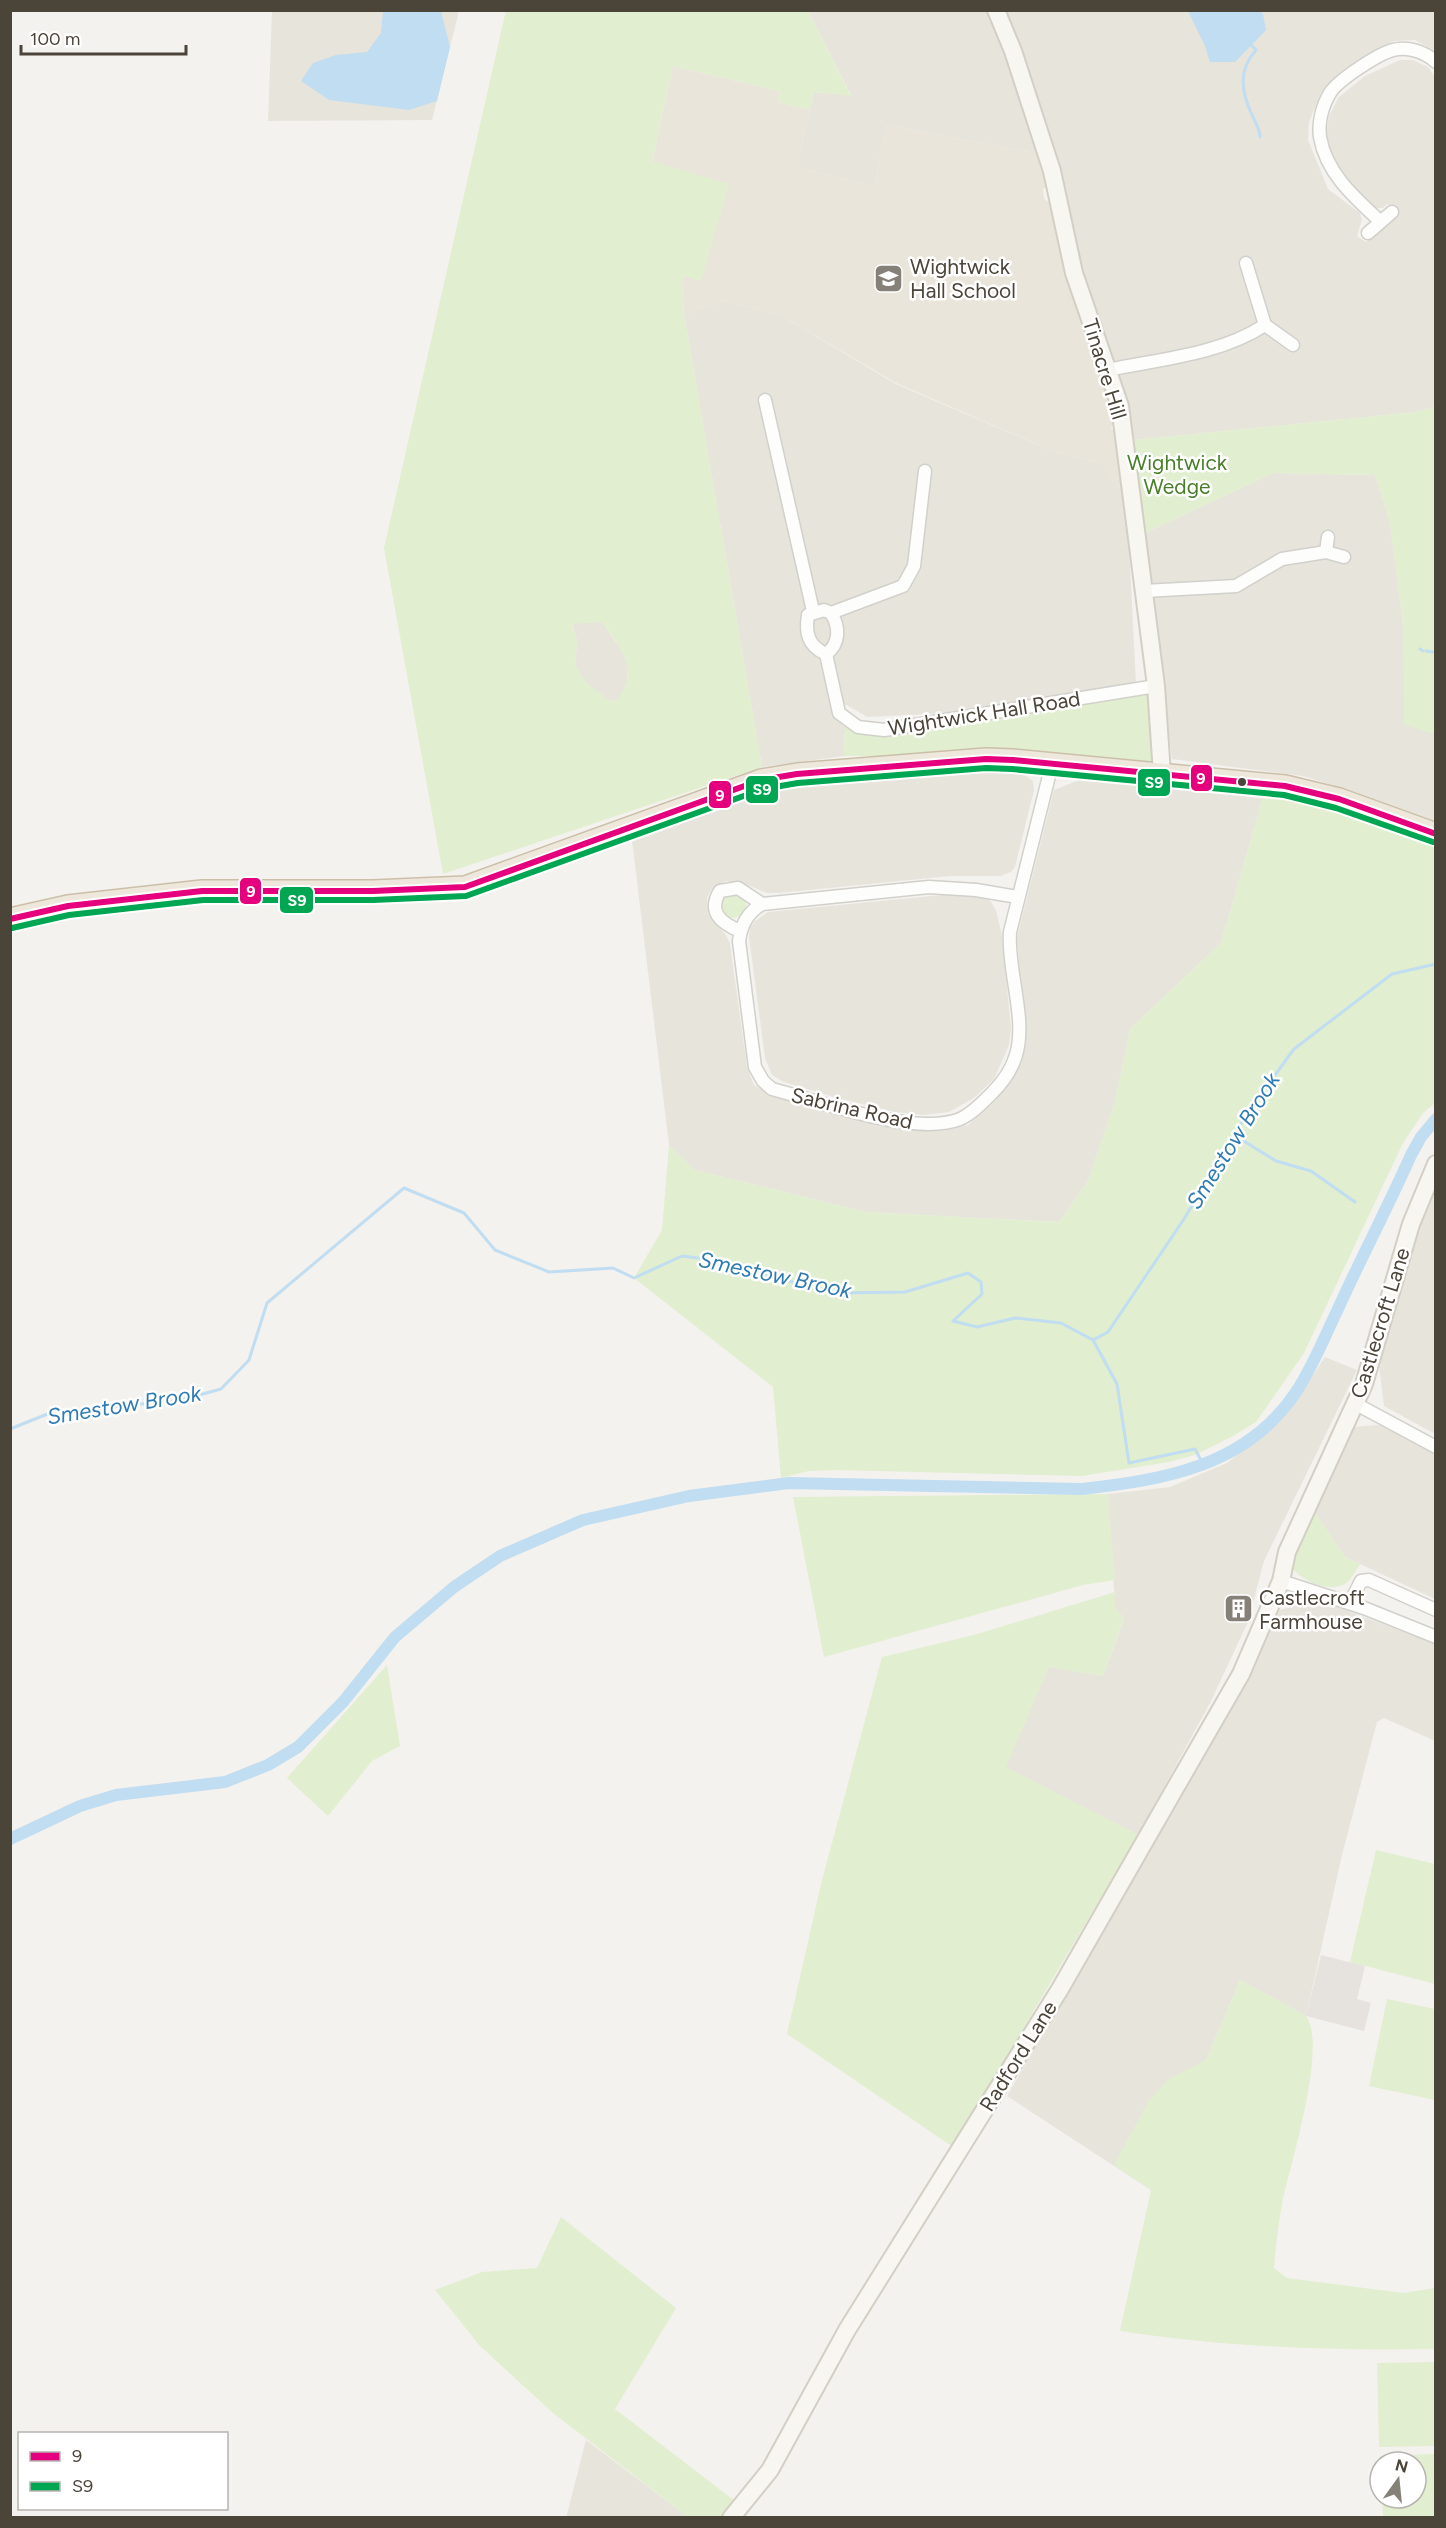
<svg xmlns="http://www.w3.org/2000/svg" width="1446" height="2528" font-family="Figtree,sans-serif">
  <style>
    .residential { fill: #e7e4dc }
    .education { fill: #eae5da }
    .green { fill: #e1eecf; fill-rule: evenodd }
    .parking { fill: #e6e3df }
    .water { fill: #c0ddf1 }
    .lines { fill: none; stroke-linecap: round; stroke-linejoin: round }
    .stream { stroke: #c0ddf1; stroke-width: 3 }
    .canal { stroke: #c0ddf1; stroke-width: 12 }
    .street-casing { stroke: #d2d0cb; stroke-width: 15 }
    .secondary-casing { stroke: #d3cfc5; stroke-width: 20 }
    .highway-casing { stroke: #ccbfa9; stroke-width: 24 }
    .street { stroke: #fdfdfc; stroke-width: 12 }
    .secondary { stroke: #f7f6f1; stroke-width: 16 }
    .highway { stroke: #ede8db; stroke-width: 21 }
    .bus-1-casing { stroke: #fff; stroke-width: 10 }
    .bus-2-casing { stroke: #fff; stroke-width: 10 }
    .bus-1 { stroke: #e5007d; stroke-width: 6 }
    .bus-2 { stroke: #00a651; stroke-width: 6 }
    .bus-dot { fill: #4b4439; stroke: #fff; stroke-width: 2 }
    .labels { text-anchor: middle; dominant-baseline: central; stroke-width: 5; stroke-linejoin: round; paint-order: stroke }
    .poi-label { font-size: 21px; fill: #4b4439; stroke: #fff; text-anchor: start }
    .street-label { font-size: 21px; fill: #4b4439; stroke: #fff }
    .park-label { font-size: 21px; fill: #4a7f2a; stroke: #fff }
    .water-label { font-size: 22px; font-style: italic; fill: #2e7ab2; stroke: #fff }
    .line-badge { stroke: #fff; stroke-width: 2 }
    .badge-label { font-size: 16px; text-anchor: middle; font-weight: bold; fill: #fff }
  </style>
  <rect width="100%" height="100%" fill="#f4f2ee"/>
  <g class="residential">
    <polygon points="272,11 459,11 432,120 268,121"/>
    <polygon points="808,11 988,11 1002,32 1039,154 887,125 874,186 797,167 814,92 851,95"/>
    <polygon points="1004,11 1435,11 1435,51 1415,40 1394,41 1355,62 1335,77 1321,93 1309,122 1308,140 1328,189 1360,213 1362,220 1357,236 1366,242 1399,212 1387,204 1383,208 1374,208 1359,193 1331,156 1326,135 1329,116 1339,97 1365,76 1400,60 1413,60 1428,67 1435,77 1435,407 1416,412 1133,440 1080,259 1051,138"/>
    <polygon points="724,301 780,315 896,384 1055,452 1103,464 1126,485 1136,684 951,713 867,717 847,705 831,715 845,727 844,756 762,767 684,314"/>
    <polygon points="1273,473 1375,475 1390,523 1403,625 1435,653 1435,822 1355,792 1303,776 1172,759 1145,533"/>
    <polygon points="602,622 628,660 627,687 616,701 608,700 585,682 575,665 577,641 572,623"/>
    <polygon points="1019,771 1033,781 1034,790 1015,867 1011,872 1001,876 950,876 779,893 767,893 745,884 726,881 712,889 707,898 708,914 726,935 730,944 747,1067 754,1085 770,1094 901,1129 943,1131 968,1125 991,1105 1010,1083 1025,1047 1017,937 1054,790 1092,775 1264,794 1221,943 1130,1029 1115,1102 1088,1181 1059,1222 866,1212 694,1170 669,1145 632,840 759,788"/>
    <polygon points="952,894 988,898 996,910 1002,936 1011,1028 1009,1045 994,1079 974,1098 949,1112 924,1115 895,1112 834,1097 784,1082 772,1075 765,1058 749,937 750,928 755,921 768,912"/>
    <polygon points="1435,1174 1435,1434 1384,1406 1379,1366 1395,1291"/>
    <polygon points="1325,1357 1357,1370 1264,1561 1248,1622 1210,1703 1138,1835 1005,1768 1049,1666 1103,1676 1124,1619 1115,1607 1108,1494 1170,1487 1227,1463 1268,1430 1298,1398"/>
    <polygon points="1380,1425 1435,1452 1435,1599 1345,1557 1313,1510 1351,1427"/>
    <polygon points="1316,1599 1435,1644 1435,1741 1384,1718 1377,1722 1342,1855 1306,2016 1240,1980 1151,2190 1007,2096 1227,1712 1280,1610"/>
    <polygon points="586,2440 688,2517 566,2518"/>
  </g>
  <polygon class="education" points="673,66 779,91 777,102 810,110 797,167 874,186 887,125 1039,154 1048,185 1043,189 1044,199 1052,204 1117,411 1111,429 1120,431 1126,485 1118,488 1105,472 1103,464 1055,452 896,383 780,315 724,301 684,314 682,279 685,276 701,281 652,162"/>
  <g class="green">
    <path d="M506 10 808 11 851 96 814 92 810 110 777 102 779 91 673 66 652 161 729 184 701 281 685 276 682 280 684 314 762 767 443 874 384 548ZM602 622C621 649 641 670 616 701L608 700 586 682 575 665 577 641 572 624Z"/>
    <polygon points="1435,407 1435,734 1404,725 1403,625 1390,523 1375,475 1273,473 1145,533 1133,440 1416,412"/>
    <polygon points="1152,694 1157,760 1150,764 946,756 844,756 845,727 888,735"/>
    <polygon points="1264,794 1293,796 1435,841 1435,1103 1423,1113 1403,1143 1304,1353 1256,1422 1233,1436 1195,1455 1169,1462 1082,1476 836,1470 809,1471 781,1478 773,1387 634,1278 662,1230 669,1145 694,1170 866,1212 1059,1222 1088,1181 1115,1102 1130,1029 1221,943"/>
    <circle cx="733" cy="905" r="13"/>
    <polygon points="1108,1494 1115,1580 1083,1585 824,1657 793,1497"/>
    <path d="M1313 1510 1345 1557 1360 1564C1356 1570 1351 1580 1345 1584 1327 1593 1303 1581 1291 1567L1296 1544Z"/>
    <polygon points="1115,1592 1115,1607 1124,1618 1103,1676 1049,1667 1006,1767 1138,1835 953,2147 787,2034 822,1880 882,1657 974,1635"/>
    <polygon points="387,1665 400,1746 372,1761 328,1816 287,1778"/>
    <polygon points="1376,1850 1435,1864 1435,1984 1350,1962"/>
    <path d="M1240 1980 1306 2016C1328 2045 1290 2166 1282 2204 1278 2225 1276 2247 1274 2268L1287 2278 1403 2293 1435 2288V2349C1330 2351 1224 2347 1120 2331L1151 2190 1114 2165 1148 2102 1170 2078 1206 2060Z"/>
    <polygon points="1387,1999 1435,2009 1435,2100 1369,2086"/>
    <polygon points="561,2217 676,2308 615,2409 735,2501 720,2517 688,2517 553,2413 480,2346 435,2290 482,2272 537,2268"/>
    <polygon points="1435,2362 1435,2446 1379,2447 1377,2363"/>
    <polygon points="1435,2454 1435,2517 1383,2517 1382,2498 1416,2498 1416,2462 1380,2462 1380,2456"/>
  </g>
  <polygon class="parking" points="1321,1955 1365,1966 1357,1999 1371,2003 1364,2031 1306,2016"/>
  <g class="water">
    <polygon points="383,11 408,11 410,13 412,11 441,11 450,47 437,101 409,110 329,100 301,81 313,63 336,55 367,52 381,33"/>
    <polygon points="1188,11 1260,11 1263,14 1266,30 1235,62 1210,62 1205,46"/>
  </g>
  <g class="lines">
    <g class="stream">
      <path d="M1251 45 1256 50C1238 70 1241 91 1252 115 1255 122 1260 129 1260 137"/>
      <polyline points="1420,649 1423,651"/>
      <polyline points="1426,651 1433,652"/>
      <polyline points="1234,1135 1276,1161 1311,1171 1355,1202"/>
      <polyline points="1093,1340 1117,1384 1129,1463 1195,1449 1204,1466"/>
      <polyline points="10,1429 50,1413 181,1400 221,1389 249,1360 267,1303 404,1188 464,1213 495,1250 549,1272 613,1268 634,1278 682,1256 714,1260 707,1261 837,1293 905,1292 968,1273 981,1282 982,1294 953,1321 977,1327 1015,1318 1061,1323 1093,1340 1108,1332 1184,1219 1248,1112 1294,1049 1392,974 1436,964"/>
    </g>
    <path class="canal" d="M10 1839 80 1806 116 1795 225 1782 268 1765 298 1747 343 1702 395 1637 454 1587 500 1556 583 1520 689 1496 789 1483 1082 1489C1164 1480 1247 1466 1296 1392 1313 1366 1324 1338 1337 1311 1361 1258 1388 1207 1411 1155L1421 1137 1436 1119"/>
    <defs>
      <g id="street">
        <path d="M1380 221C1355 198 1326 173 1320 137 1318 123 1322 106 1330 93 1338 80 1378 54 1393 50 1408 46 1425 52 1436 62"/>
        <polyline points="1368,233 1392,212"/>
        <polyline points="1246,263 1265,325 1293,345"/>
        <path d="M1108 370C1160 359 1219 355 1265 325"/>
        <polyline points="765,400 813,611"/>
        <polyline points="1326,552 1328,537"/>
        <polyline points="1144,591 1236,586 1282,559 1326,552 1344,557"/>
        <path d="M824 610 831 613C840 627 840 644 826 654 808 646 805 633 808 615Z"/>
        <polyline points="831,613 903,586 914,566 925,471"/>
        <polyline points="826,654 839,713 858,727 884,730 1156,686"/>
        <path d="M1018 897 976 890 929 887 762 904C748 912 741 925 739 941L755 1067 763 1081 772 1089C819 1101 915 1137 960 1119 972 1114 983 1102 992 1093 1002 1083 1012 1069 1016 1055 1027 1018 1007 970 1010 932L1052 764"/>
        <path d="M740 931C721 923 707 912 720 891L738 888 762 904"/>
        <polyline points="1356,1404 1436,1447"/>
        <polyline points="1281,1581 1364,1608 1436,1637"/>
        <polyline points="1350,1603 1361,1581 1369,1580 1436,1610"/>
      </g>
      <g id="secondary">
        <polyline points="996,10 1013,51 1052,171 1074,273 1120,406 1156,686 1162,774"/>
        <polyline points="731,2518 770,2470 847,2330 1060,1989 1173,1792 1241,1674 1281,1581 1287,1552 1364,1384 1411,1224 1436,1164"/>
      </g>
      <polyline id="highway" points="10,919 68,906 202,891 373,891 465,887 761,780 797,774 986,759 1013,760 1285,786 1339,799 1436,834"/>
    </defs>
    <use href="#street" class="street-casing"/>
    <use href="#secondary" class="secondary-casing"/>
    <use href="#highway" class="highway-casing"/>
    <use href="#street" class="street"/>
    <use href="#secondary" class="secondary"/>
    <use href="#highway" class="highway"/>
    <defs>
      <polyline id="bus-1" points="10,919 68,906 202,891 373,891 465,887 761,780 797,774 986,759 1013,760 1285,786 1339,799 1436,834"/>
      <polyline id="bus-2" points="12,928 69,915 203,900 373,900 466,896 763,789 798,783 986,768 1012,769 1284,795 1336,808 1433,842"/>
    </defs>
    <use href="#bus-1" class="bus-1-casing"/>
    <use href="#bus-2" class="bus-2-casing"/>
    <use href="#bus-1" class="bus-1"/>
    <use href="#bus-2" class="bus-2"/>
  </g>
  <defs>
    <symbol id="school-square" viewBox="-11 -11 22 22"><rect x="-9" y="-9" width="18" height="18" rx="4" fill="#868178" stroke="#fff"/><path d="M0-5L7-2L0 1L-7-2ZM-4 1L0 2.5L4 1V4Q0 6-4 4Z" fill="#fff"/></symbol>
    <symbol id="building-square" viewBox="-11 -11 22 22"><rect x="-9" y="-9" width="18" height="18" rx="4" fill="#868178" stroke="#fff"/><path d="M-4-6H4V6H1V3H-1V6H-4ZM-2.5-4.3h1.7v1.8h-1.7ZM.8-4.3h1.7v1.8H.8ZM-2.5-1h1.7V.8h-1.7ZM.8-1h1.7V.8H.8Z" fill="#fff"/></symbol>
  </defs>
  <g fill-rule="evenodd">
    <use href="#school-square" x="872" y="262" width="33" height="33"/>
    <use href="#building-square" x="1222" y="1592" width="33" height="33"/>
  </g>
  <circle class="bus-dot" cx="1242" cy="782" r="5"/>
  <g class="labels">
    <g class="poi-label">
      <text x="910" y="266">Wightwick<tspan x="910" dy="24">Hall School</tspan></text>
      <text x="1259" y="1597">Castlecroft<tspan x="1259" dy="24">Farmhouse</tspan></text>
    </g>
    <g class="street-label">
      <text transform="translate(1105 369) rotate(73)">Tinacre Hill</text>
      <text transform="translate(984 713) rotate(-9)">Wightwick Hall Road</text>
      <text transform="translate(852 1108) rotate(13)">Sabrina Road</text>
      <text transform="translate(1380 1323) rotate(-73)">Castlecroft Lane</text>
      <text transform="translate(1018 2056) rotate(-58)">Radford Lane</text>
    </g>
    <g class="park-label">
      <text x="1177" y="462">Wightwick<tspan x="1177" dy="24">Wedge</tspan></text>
    </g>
    <g class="water-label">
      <text transform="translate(1233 1141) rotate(-58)">Smestow Brook</text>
      <text transform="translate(775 1275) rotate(12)">Smestow Brook</text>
      <text transform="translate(124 1405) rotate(-9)">Smestow Brook</text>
    </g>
  </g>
  <g class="line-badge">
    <rect x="1190" y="764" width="23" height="28" rx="6" fill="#e5007d"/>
    <rect x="1137" y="768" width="34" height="29" rx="6" fill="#00a651"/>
    <rect x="745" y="775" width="34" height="29" rx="6" fill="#00a651"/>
    <rect x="708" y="780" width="24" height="29" rx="6" fill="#e5007d"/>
    <rect x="239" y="877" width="23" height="28" rx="6" fill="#e5007d"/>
    <rect x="279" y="886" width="35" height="28" rx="6" fill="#00a651"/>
  </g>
  <g class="badge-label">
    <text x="1201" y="784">9</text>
    <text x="1154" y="788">S9</text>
    <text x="762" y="795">S9</text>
    <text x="720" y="801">9</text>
    <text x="251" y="897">9</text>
    <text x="297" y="906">S9</text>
  </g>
  <rect width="1446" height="2528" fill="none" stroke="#4b4439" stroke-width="24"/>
  <rect x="18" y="2432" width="210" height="78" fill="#ffffff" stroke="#b7b4b0" stroke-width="1.5"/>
  <rect x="30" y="2452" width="30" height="9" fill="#e5007d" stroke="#b7b4b0" stroke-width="1.5"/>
  <text x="72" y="2462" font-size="18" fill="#4b4439">9</text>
  <rect x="30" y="2482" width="30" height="9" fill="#00a651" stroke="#b7b4b0" stroke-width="1.5"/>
  <text x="72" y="2492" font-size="18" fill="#4b4439">S9</text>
  <g transform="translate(1398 2480) rotate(15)"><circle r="28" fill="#ffffff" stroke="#b7b4b0" stroke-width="1.5"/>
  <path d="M0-4.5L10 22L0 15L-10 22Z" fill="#868178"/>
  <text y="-9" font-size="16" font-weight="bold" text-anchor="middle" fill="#4b4439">N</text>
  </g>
  <path d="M21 45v9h165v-9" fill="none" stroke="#4b4439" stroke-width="3"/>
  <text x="30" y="45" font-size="18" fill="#4b4439" stroke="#ffffff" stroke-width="4.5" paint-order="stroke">100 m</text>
</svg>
